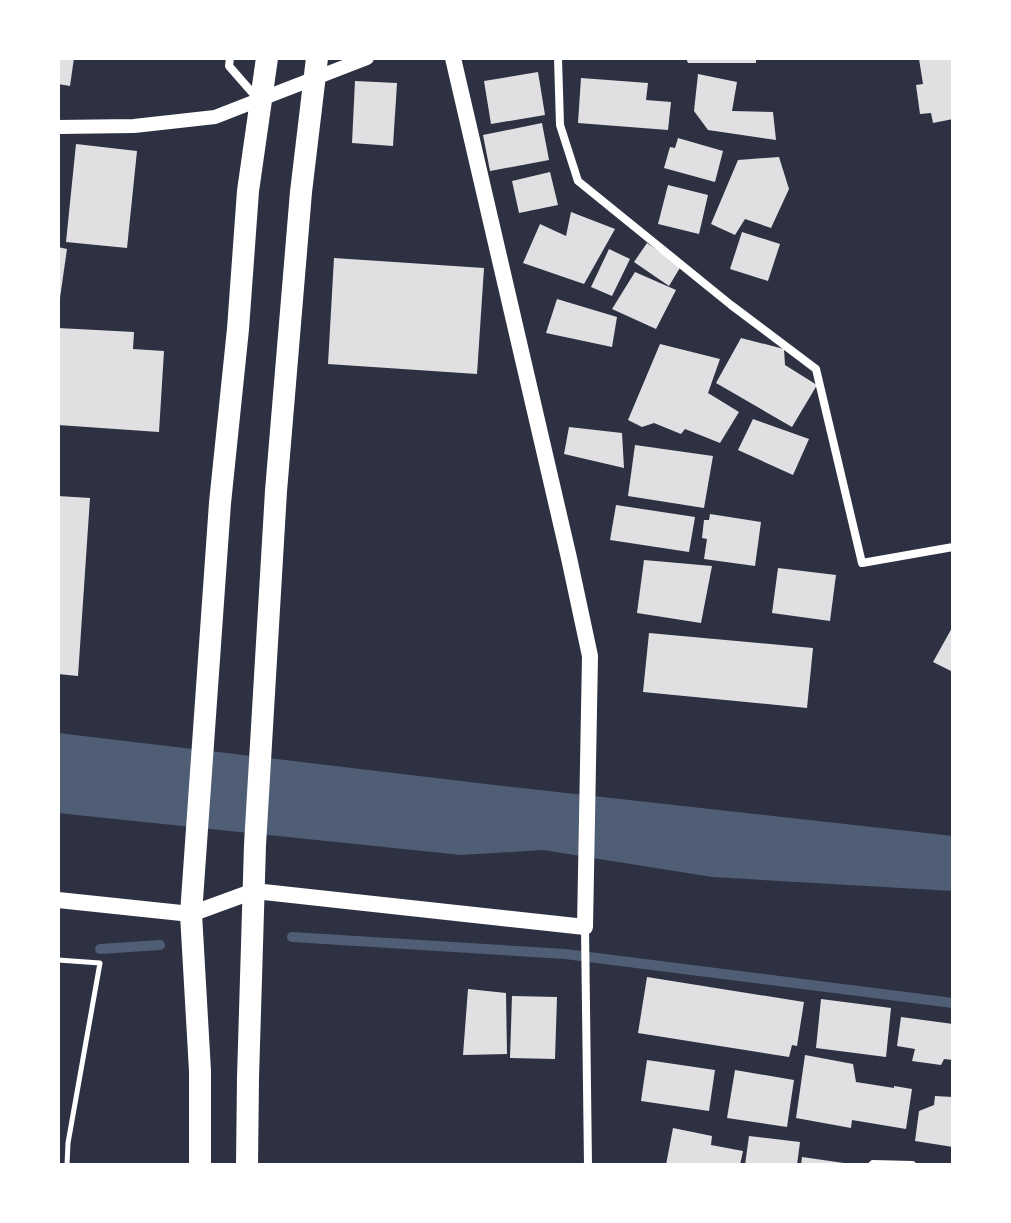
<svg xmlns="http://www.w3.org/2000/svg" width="1011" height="1223" font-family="'Golos Text',sans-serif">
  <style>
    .water { fill: #4f5d75 }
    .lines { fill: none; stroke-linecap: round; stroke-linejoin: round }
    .stream { stroke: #4f5d75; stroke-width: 10 }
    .building { fill: #e0e0e3 }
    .path { stroke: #fff; stroke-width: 5 }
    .minor { stroke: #fff; stroke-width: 8 }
    .tertiary { stroke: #fff; stroke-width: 14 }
    .secondary { stroke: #fff; stroke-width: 16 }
    .trunk { stroke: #fff; stroke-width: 22 }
  </style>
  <rect width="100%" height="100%" fill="#2d3142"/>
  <polygon class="water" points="58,733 503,786 953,836 953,891 712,877 543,850 461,855 58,813"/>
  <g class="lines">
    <g class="stream">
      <polyline points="292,937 565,954 953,1003"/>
      <polyline points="100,949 160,945"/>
    </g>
  </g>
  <g class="building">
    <polygon points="58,58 74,58 70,86 58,84"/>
    <polygon points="686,58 756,58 756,63 688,63"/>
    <polygon points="925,58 953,58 953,119 933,123 931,113 920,114 916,85 923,84 919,59"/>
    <polygon points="538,72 545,115 491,124 484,81"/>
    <polygon points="698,74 737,82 732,111 773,112 776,140 708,130 694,111"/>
    <polygon points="581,78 648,83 646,100 671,102 668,130 578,123"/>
    <polygon points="355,81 397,83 393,146 352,143"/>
    <polygon points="542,123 549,160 490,171 483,135"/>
    <polygon points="678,138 723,151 715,182 664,168 670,147 675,148"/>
    <polygon points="76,144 137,151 127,248 66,242"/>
    <polygon points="779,157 789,189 771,228 745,219 735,235 711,224 738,160"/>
    <polygon points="550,172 558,205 519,213 512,181"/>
    <polygon points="668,185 708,195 699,234 658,224"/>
    <polygon points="571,212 615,229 584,284 523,263 540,224 566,236"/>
    <polygon points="742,232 780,244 768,281 730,269"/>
    <polygon points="647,243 681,266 669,286 634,262"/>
    <polygon points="58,247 67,249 60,298 58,298"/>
    <polygon points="609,249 630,259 612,296 591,287"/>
    <polygon points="334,258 484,268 477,374 328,364"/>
    <polygon points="635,272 676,290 656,329 612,309"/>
    <polygon points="557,299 617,317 612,347 546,333"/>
    <polygon points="58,328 134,332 133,349 164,351 159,432 58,425"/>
    <polygon points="741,338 784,349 785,365 817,385 792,427 716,383"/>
    <polygon points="660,344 720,359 708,393 739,412 720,443 685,429 681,434 654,423 642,427 628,420"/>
    <polygon points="753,419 809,439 793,475 738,450"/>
    <polygon points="569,427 622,433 624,468 564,454"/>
    <polygon points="635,445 713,456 704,508 628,496"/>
    <polygon points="58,496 90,498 78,676 58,674"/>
    <polygon points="616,505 695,517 689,552 610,540"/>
    <polygon points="710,514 761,522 755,566 704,559 707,539 702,538 704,520 709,520"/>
    <polygon points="644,560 712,566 701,623 637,613"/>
    <polygon points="778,568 836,575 830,621 772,613"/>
    <polygon points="953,626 953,672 933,662"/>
    <polygon points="649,633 813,648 807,708 643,692"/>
    <polygon points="647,977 804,1002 797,1046 792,1045 789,1057 638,1033"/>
    <polygon points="468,989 506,993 507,1054 463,1055"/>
    <polygon points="512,996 557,997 555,1059 510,1058"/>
    <polygon points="821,999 891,1008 886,1057 816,1048"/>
    <polygon points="901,1017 953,1024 953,1060 944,1059 941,1065 912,1061 915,1049 897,1046"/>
    <polygon points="805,1055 853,1064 856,1082 894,1088 894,1086 912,1089 906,1129 852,1120 851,1128 796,1118"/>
    <polygon points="647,1060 715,1070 709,1111 641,1101"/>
    <polygon points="735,1070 794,1080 787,1127 727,1118"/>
    <polygon points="935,1096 953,1097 953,1147 915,1141 919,1111 934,1105"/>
    <polygon points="673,1128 712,1136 711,1145 743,1151 740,1165 666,1165"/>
    <polygon points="749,1136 800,1142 797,1165 745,1165"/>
    <polygon points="802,1157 844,1163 844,1165 801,1165"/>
  </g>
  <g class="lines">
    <polyline class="path" points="58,960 100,963 68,1143 67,1165"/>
    <g class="minor">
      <polyline points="230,58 229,66 257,98"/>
      <polyline points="558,58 560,125 578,181 731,305 816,369 862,563 953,547"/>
      <polyline points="585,928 588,1165"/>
      <polyline points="872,1165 873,1164 912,1165"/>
    </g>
    <polyline class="tertiary" points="58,127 134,126 215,117 367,58"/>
    <polyline class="secondary" points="58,900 191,914 254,891 585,927 590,656 569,558 453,58"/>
    <g class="trunk">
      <polyline points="200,1165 200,1071 191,914 220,503 238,329 248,191 267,58"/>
      <polyline points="247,1165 248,1078 255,845 276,491 301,192 317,58"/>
    </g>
  </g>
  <rect width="1011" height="1223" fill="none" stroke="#ffffff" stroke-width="120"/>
</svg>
